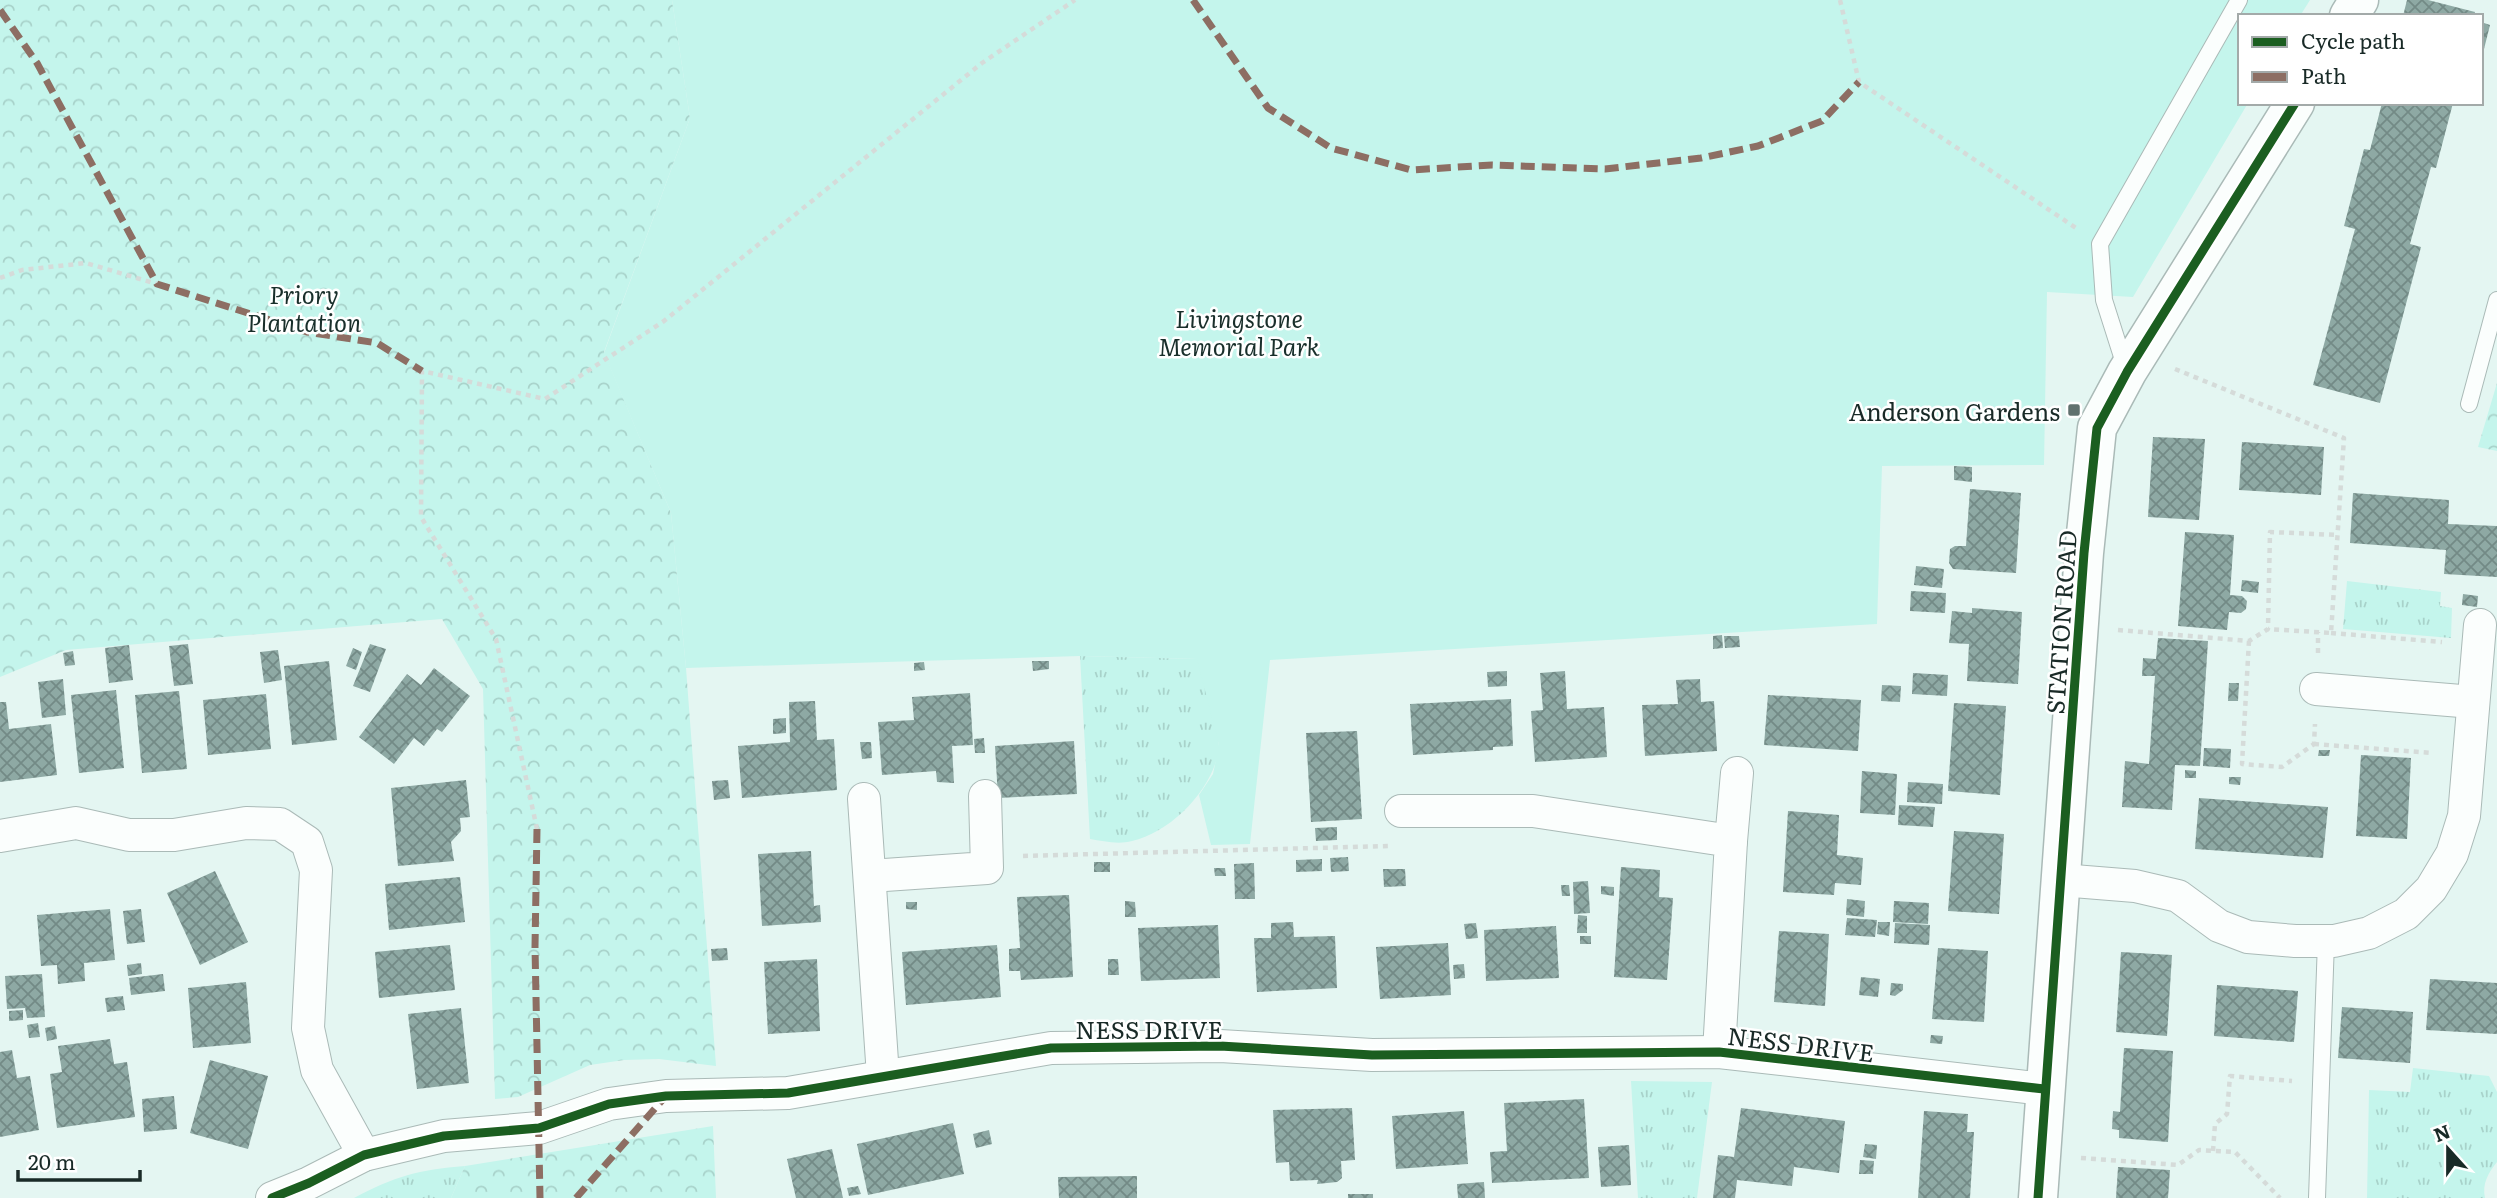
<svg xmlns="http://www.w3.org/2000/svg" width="2497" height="1198" font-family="Literata,serif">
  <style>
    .grass { fill: url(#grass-tufts) }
    .forest { fill: url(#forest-crowns) }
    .park { fill: #c4f5ec }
    .building { fill: url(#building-cross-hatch) }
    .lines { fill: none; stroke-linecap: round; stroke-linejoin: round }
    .service-casing { stroke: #aabab7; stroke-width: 18 }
    .minor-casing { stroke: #aabab7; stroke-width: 34 }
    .tertiary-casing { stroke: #aabab7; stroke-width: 41 }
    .path { stroke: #d5dbd9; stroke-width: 4.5; stroke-dasharray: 5 5; stroke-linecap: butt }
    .service { stroke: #fbfefd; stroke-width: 16 }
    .minor { stroke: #fbfefd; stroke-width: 32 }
    .tertiary { stroke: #fbfefd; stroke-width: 38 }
    .quiet { stroke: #8d6e63; stroke-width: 7; stroke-dasharray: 14 7; stroke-linecap: butt }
    .cycleway-casing { stroke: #fff; stroke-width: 13 }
    .cycleway { stroke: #1b5e20; stroke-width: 9 }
    .poi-dot { fill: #60716e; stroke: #fff; stroke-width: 2.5 }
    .labels { text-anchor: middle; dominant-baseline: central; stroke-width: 5; stroke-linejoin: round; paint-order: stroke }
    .park-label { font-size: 24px; font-style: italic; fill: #192f2b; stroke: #fff }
    .poi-label { font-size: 24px; fill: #192a27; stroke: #fff; text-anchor: end }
    .street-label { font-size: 24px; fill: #192a27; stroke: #fff }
  </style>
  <defs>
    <pattern id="grass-tufts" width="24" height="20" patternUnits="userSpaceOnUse" patternTransform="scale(1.75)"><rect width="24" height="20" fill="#c4f5ec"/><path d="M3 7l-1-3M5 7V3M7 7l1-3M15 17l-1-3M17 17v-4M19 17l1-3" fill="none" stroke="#a8d2ca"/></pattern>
    <pattern id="forest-crowns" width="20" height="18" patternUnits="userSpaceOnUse" patternTransform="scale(1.75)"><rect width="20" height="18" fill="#c4f5ec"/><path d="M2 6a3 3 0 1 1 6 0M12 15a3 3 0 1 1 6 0" fill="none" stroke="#a8d2ca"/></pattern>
    <pattern id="building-cross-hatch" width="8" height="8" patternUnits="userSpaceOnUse" patternTransform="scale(1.75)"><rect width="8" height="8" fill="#8ea9a4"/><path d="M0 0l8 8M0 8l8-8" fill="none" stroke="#738a86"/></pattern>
  </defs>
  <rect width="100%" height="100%" fill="#e4f6f2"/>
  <g class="grass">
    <polygon points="2347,581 2441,592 2440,606 2452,608 2451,638 2343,629"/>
    <path d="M1080 656 1198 659C1202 677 1220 733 1219 748 1214 788 1172 832 1132 841 1118 845 1103 841 1090 839Z"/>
    <path d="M2413 1068 2489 1076 2497 1092V1162C2488 1173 2482 1184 2485 1198H2367L2369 1090 2410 1092Z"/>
    <polygon points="1631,1081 1712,1082 1697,1198 1638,1198"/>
    <path d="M465 1166 451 1198H354C395 1176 418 1170 465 1166Z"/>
  </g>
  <g class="forest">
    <polygon points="0,0 672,0 690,118 604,352 671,513 686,668 716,1066 659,1059 624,1060 590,1065 518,1097 495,1099 483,689 442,619 66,650 0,677"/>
    <polygon points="2497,383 2497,451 2478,447"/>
    <polygon points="713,1126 716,1198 451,1198 465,1166"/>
  </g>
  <polygon class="park" points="672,0 2310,0 2300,16 2240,16 2240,103 2248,103 2133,297 2047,292 2044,465 1882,466 1877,624 1270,660 1250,844 1211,845 1199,795 1213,774 1219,745 1197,659 1080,656 686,668 671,513 604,353 690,118"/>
  <g class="building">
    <polygon points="2407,0 2428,0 2475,12 2474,16 2403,16"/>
    <polygon points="2481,22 2490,25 2482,57 2481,57"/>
    <polygon points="2382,103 2453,103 2436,168 2431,167 2410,244 2421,247 2380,403 2313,385 2355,229 2344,226 2364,149 2370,150"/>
    <polygon points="2153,437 2205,439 2199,520 2148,517"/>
    <polygon points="2242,442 2324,447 2321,495 2239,490"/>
    <polygon points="1954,466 1972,467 1972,482 1954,480"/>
    <polygon points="1970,489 2021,493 2016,573 1953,569 1949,563 1950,549 1955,546 1966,546"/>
    <polygon points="2353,493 2449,500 2448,524 2497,526 2497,577 2444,574 2446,550 2350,543"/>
    <polygon points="2185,532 2234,535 2230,595 2242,596 2247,601 2246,609 2241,613 2229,612 2227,630 2178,626"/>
    <polygon points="1916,566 1944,569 1942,588 1914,585"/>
    <polygon points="2242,580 2259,582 2258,593 2241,591"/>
    <polygon points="1911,591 1946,593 1945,613 1910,611"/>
    <polygon points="2463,594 2478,596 2477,607 2462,605"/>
    <polygon points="1972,608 2022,612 2018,684 1967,681 1969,644 1949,643 1952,611 1972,613"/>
    <polygon points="1722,635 1723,648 1713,649 1713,636"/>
    <polygon points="1724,636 1739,636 1740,647 1725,648"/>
    <polygon points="2158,638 2208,641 2200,766 2175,765 2172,810 2122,807 2125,761 2149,764 2155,676 2142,676 2143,658 2156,659"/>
    <polygon points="188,644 193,684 174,686 169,646"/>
    <polygon points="370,644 386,649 370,692 353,686"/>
    <polygon points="129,645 133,680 109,683 105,648"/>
    <polygon points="353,648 362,652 356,670 346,666"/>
    <polygon points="278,650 282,680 264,683 260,652"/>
    <polygon points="73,651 75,665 65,666 63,653"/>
    <polygon points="329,661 337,740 292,745 284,666"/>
    <polygon points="1032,661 1049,661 1049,669 1033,671"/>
    <polygon points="924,662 925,670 914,671 914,663"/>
    <polygon points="434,668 470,696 442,732 437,729 424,746 414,738 394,764 359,737 407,674 421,685"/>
    <polygon points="1507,671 1507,686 1488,687 1487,672"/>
    <polygon points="1565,671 1567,709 1604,707 1607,757 1535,762 1531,711 1543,710 1540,673"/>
    <polygon points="1913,673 1948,675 1947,696 1912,694"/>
    <polygon points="63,679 66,715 42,718 38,682"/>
    <polygon points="1700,679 1701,702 1714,701 1717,751 1645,756 1642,705 1678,704 1676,680"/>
    <polygon points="2229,683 2239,683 2238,701 2228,701"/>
    <polygon points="1882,685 1901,686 1900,702 1881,701"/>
    <polygon points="116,690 124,768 79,773 71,695"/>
    <polygon points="179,691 187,769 142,773 135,695"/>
    <polygon points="970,693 973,745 952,746 954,783 937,782 936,771 882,775 878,722 914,720 912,697"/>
    <polygon points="266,694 271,749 208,755 203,700"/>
    <polygon points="1768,695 1861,700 1858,751 1764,745"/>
    <polygon points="1511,699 1513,746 1493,747 1493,750 1413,755 1410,704"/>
    <polygon points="815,701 817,740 834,739 837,790 742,798 738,746 790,742 789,702"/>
    <polygon points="0,702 6,702 9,729 51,724 57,775 0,782"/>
    <polygon points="1954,703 2006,706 2000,795 1948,791"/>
    <polygon points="786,718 786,733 773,734 773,719"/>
    <polygon points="1357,731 1362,819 1311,822 1306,733"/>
    <polygon points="984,738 985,753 975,753 974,739"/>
    <polygon points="1074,741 1077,794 998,798 995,746"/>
    <polygon points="860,742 871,742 872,758 862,759"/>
    <polygon points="2204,748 2231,749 2230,768 2203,766"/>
    <polygon points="2319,750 2330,750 2329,756 2318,756"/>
    <polygon points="2361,755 2411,758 2407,839 2356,836"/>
    <polygon points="2185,770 2196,771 2196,778 2185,778"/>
    <polygon points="1862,771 1897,774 1895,815 1860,813"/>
    <polygon points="2229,777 2241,777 2240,785 2229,784"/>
    <polygon points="466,780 470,817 460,818 461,831 451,842 454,861 398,866 391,788"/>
    <polygon points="728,780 730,798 714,800 712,781"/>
    <polygon points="1908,782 1943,784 1942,804 1907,802"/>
    <polygon points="2199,798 2328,807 2323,858 2195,849"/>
    <polygon points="1899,805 1935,807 1933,827 1898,825"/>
    <polygon points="1788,811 1839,815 1837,855 1863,858 1861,885 1835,883 1834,895 1783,892"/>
    <polygon points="1337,827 1337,840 1316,841 1315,828"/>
    <polygon points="1954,831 2004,834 1999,914 1948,911"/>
    <polygon points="811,851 814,906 820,905 821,922 762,926 758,854"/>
    <polygon points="1348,857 1349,871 1331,872 1330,858"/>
    <polygon points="1322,859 1322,871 1296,872 1296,860"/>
    <rect x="1094" y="862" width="16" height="10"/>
    <polygon points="1254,863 1255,899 1235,899 1234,864"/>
    <polygon points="1621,867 1660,870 1659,897 1673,898 1667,980 1614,977"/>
    <polygon points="1214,868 1225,868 1226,876 1215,876"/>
    <polygon points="1383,869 1405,869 1406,886 1384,887"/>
    <polygon points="215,871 248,942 200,965 167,893"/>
    <polygon points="460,877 465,922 389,930 385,884"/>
    <polygon points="1588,881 1590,913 1574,914 1573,882"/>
    <polygon points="1561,885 1569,885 1570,896 1562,896"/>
    <polygon points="1601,886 1614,887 1614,896 1601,894"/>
    <polygon points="1069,895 1073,977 1021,980 1020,971 1009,971 1009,949 1020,948 1017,897"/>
    <polygon points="1847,899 1865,901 1864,917 1846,915"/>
    <polygon points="1125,901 1135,902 1136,917 1125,917"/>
    <polygon points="1894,901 1929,903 1928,924 1893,922"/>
    <polygon points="906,902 917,902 917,910 906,909"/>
    <polygon points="110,909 115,960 84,963 85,981 58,984 57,965 41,966 37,915"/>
    <polygon points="141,909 145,942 127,944 123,911"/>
    <polygon points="1578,915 1587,916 1587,933 1577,933"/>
    <polygon points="1847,918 1877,920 1875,937 1845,935"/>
    <polygon points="1293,922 1294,937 1335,936 1337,988 1257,992 1254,938 1271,938 1271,923"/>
    <polygon points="1878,922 1890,922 1889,936 1877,934"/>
    <polygon points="1476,923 1478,938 1466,939 1464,924"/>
    <polygon points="1895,923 1930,925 1929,945 1894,943"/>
    <polygon points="1218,925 1220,978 1141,981 1138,928"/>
    <polygon points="1556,926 1559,978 1486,981 1484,930"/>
    <polygon points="1779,931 1829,934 1825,1006 1774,1002"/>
    <rect x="1580" y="936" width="11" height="8"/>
    <polygon points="1448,943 1451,995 1380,999 1376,947"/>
    <polygon points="450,945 455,990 379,998 375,952"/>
    <polygon points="997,945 1001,997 906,1005 902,952"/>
    <polygon points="727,948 728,960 712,961 711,949"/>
    <polygon points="1938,948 1988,951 1984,1022 1932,1019"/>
    <polygon points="2121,952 2172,955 2167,1036 2116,1032"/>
    <polygon points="817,959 820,1031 768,1034 764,962"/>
    <polygon points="1108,959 1118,959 1119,975 1108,975"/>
    <polygon points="141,963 142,974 128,976 127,965"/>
    <polygon points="1464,964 1465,978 1454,979 1453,965"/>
    <polygon points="42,974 45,1017 27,1018 25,1008 7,1009 5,976"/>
    <polygon points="163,974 165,991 131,995 129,978"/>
    <polygon points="1861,977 1880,979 1878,997 1859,995"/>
    <polygon points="2430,979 2497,983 2497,1034 2426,1030"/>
    <polygon points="246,982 251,1043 193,1048 188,988"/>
    <polygon points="1891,983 1903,984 1903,990 1895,996 1890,995"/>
    <polygon points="2217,985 2298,991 2294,1042 2214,1036"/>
    <polygon points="123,996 125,1010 107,1012 105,998"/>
    <polygon points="2342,1007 2413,1012 2410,1063 2338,1058"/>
    <polygon points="461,1008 469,1083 417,1089 408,1014"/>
    <polygon points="23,1010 23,1020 9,1021 9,1011"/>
    <polygon points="38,1023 40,1037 29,1038 27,1025"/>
    <polygon points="55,1026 57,1039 47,1041 45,1028"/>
    <polygon points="1931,1035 1943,1036 1942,1044 1930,1043"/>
    <polygon points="110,1039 114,1064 127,1062 135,1117 57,1128 50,1074 62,1072 58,1046"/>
    <polygon points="2124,1048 2173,1051 2168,1142 2119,1138 2119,1130 2112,1129 2113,1111 2120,1112"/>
    <polygon points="12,1050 17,1078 30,1076 39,1130 0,1137 0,1052"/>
    <polygon points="210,1060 268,1076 248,1149 190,1133"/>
    <polygon points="174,1096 177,1129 144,1132 142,1099"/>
    <polygon points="1584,1099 1589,1178 1492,1183 1490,1152 1507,1151 1504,1103"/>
    <polygon points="1352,1108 1355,1160 1341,1161 1342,1178 1337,1182 1317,1184 1318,1180 1290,1181 1289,1162 1276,1163 1273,1110"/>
    <polygon points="1741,1108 1845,1121 1839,1173 1794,1167 1792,1186 1737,1180 1735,1198 1713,1198 1718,1155 1734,1157"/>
    <polygon points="1464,1111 1468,1164 1396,1169 1392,1116"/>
    <polygon points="1924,1111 1968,1114 1967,1132 1974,1132 1970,1198 1918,1198"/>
    <polygon points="953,1123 964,1174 868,1195 857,1144"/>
    <polygon points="989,1130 992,1144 976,1148 973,1134"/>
    <polygon points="1865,1144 1877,1145 1876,1159 1863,1157"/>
    <polygon points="1629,1145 1631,1185 1601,1187 1598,1147"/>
    <polygon points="832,1149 843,1198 796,1198 787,1159"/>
    <polygon points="1860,1160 1874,1161 1873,1174 1859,1174"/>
    <polygon points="2118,1167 2170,1170 2168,1198 2116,1198"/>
    <polygon points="1137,1176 1137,1198 1059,1198 1058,1177"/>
    <polygon points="1484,1182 1485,1198 1458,1198 1457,1184"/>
    <polygon points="858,1186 861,1194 849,1196 847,1188"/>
    <rect x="1348" y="1194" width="25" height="4"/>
  </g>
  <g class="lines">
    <defs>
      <g id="service">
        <polyline points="2125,366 2104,300 2100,244 2239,0"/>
        <polyline points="2469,404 2497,300"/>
        <polyline points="2317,1198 2326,941"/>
      </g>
      <g id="minor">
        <polyline points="2316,689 2473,702"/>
        <polyline points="864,799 883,1076"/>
        <polyline points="1401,811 1533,811 1731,841 1719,1052"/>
        <polyline points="0,836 76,823 129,835 174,835 246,823 280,824 307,842 316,870 308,1028 317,1070 364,1155"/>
        <polyline points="1731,841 1737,773"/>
        <polyline points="870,876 987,868 985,796"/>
        <polyline points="2061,880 2135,886 2178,896 2219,926 2248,937 2295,941 2334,941 2369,933 2406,914 2431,889 2452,854 2464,816 2480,625"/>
        <polyline points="272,1198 309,1183 364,1155 444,1136 539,1128 609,1104 666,1096 788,1093 1051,1048 1220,1046 1372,1055 1719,1052 2044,1089"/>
      </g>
      <g id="tertiary">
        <polyline points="2349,16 2359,0"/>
        <polyline points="2038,1198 2084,553 2097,428 2127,372 2295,103"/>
      </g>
    </defs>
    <use href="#service" class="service-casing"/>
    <use href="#minor" class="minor-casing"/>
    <use href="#tertiary" class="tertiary-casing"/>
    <g class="path">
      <polyline points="1840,0 1859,82 2076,228"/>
      <polyline points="0,278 22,270 86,263 157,284"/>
      <polyline points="2175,369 2344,438 2331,633 2268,629"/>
      <polyline points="2118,630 2249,641 2268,629 2270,532 2338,535"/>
      <polyline points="2331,633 2442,642"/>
      <polyline points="2249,641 2242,764 2282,767 2314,744 2315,724"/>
      <polyline points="2318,653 2318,632"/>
      <polyline points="2314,744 2433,753"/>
      <polyline points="537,829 496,639 421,517 422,371 545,399 664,321 982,63 1075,0"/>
      <polyline points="1023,856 1388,846"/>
      <polyline points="2213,1151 2215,1124 2227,1114 2230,1076 2292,1081"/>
      <polyline points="2081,1158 2178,1165 2199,1150 2235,1152 2280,1198"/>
    </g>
    <use href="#service" class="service"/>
    <use href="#minor" class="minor"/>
    <use href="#tertiary" class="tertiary"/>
    <g class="quiet">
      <polyline points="1193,0 1268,108 1331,148 1411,170 1492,165 1605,169 1701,158 1758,146 1822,121 1859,82"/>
      <polyline points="0,10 37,63 157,284 307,332 377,343 422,371"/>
      <polyline points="537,829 535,947 540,1198"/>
      <polyline points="576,1198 666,1096"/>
    </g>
    <defs>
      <g id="cycleway">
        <polyline points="272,1198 309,1183 364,1155 444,1136 539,1128 609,1104 666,1096 788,1093 1051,1048 1220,1046 1372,1055 1719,1052 2044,1089"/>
        <polyline points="2038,1198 2084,553 2097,428 2127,372 2295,103"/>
      </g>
    </defs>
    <use href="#cycleway" class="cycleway-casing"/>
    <use href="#cycleway" class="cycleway"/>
  </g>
  <rect class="poi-dot" x="2067" y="403" width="14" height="14" rx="3.5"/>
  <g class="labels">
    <g class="park-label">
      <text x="304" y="293">Priory<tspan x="304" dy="28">Plantation</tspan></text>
      <text x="1239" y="317">Livingstone<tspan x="1239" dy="28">Memorial Park</tspan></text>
    </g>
    <g class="poi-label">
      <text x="2060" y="410">Anderson Gardens</text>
    </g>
    <g class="street-label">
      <text transform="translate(2060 622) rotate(-86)">STATION ROAD</text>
      <text x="1149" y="1028">NESS DRIVE</text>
      <text transform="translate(1801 1043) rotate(7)">NESS DRIVE</text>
    </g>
  </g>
  <rect x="2238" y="14" width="245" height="91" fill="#ffffff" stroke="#a3aaa9" stroke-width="2"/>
  <rect x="2252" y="37" width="35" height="10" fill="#1b5e20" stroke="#a3aaa9" stroke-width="2"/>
  <text x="2301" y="49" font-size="21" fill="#192a27">Cycle path</text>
  <rect x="2252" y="72" width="35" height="10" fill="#8d6e63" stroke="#a3aaa9" stroke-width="2"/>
  <text x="2301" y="84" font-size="21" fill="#192a27">Path</text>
  <g transform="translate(2448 1149) rotate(339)" stroke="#ffffff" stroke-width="5" paint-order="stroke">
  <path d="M0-5L12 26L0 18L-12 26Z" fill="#192a27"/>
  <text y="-10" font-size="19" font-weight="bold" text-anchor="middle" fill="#192a27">N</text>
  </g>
  <path d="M18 1170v10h122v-10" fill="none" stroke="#192a27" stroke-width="3.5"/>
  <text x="28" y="1170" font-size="21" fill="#192a27" stroke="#ffffff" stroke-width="5" paint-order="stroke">20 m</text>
</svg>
